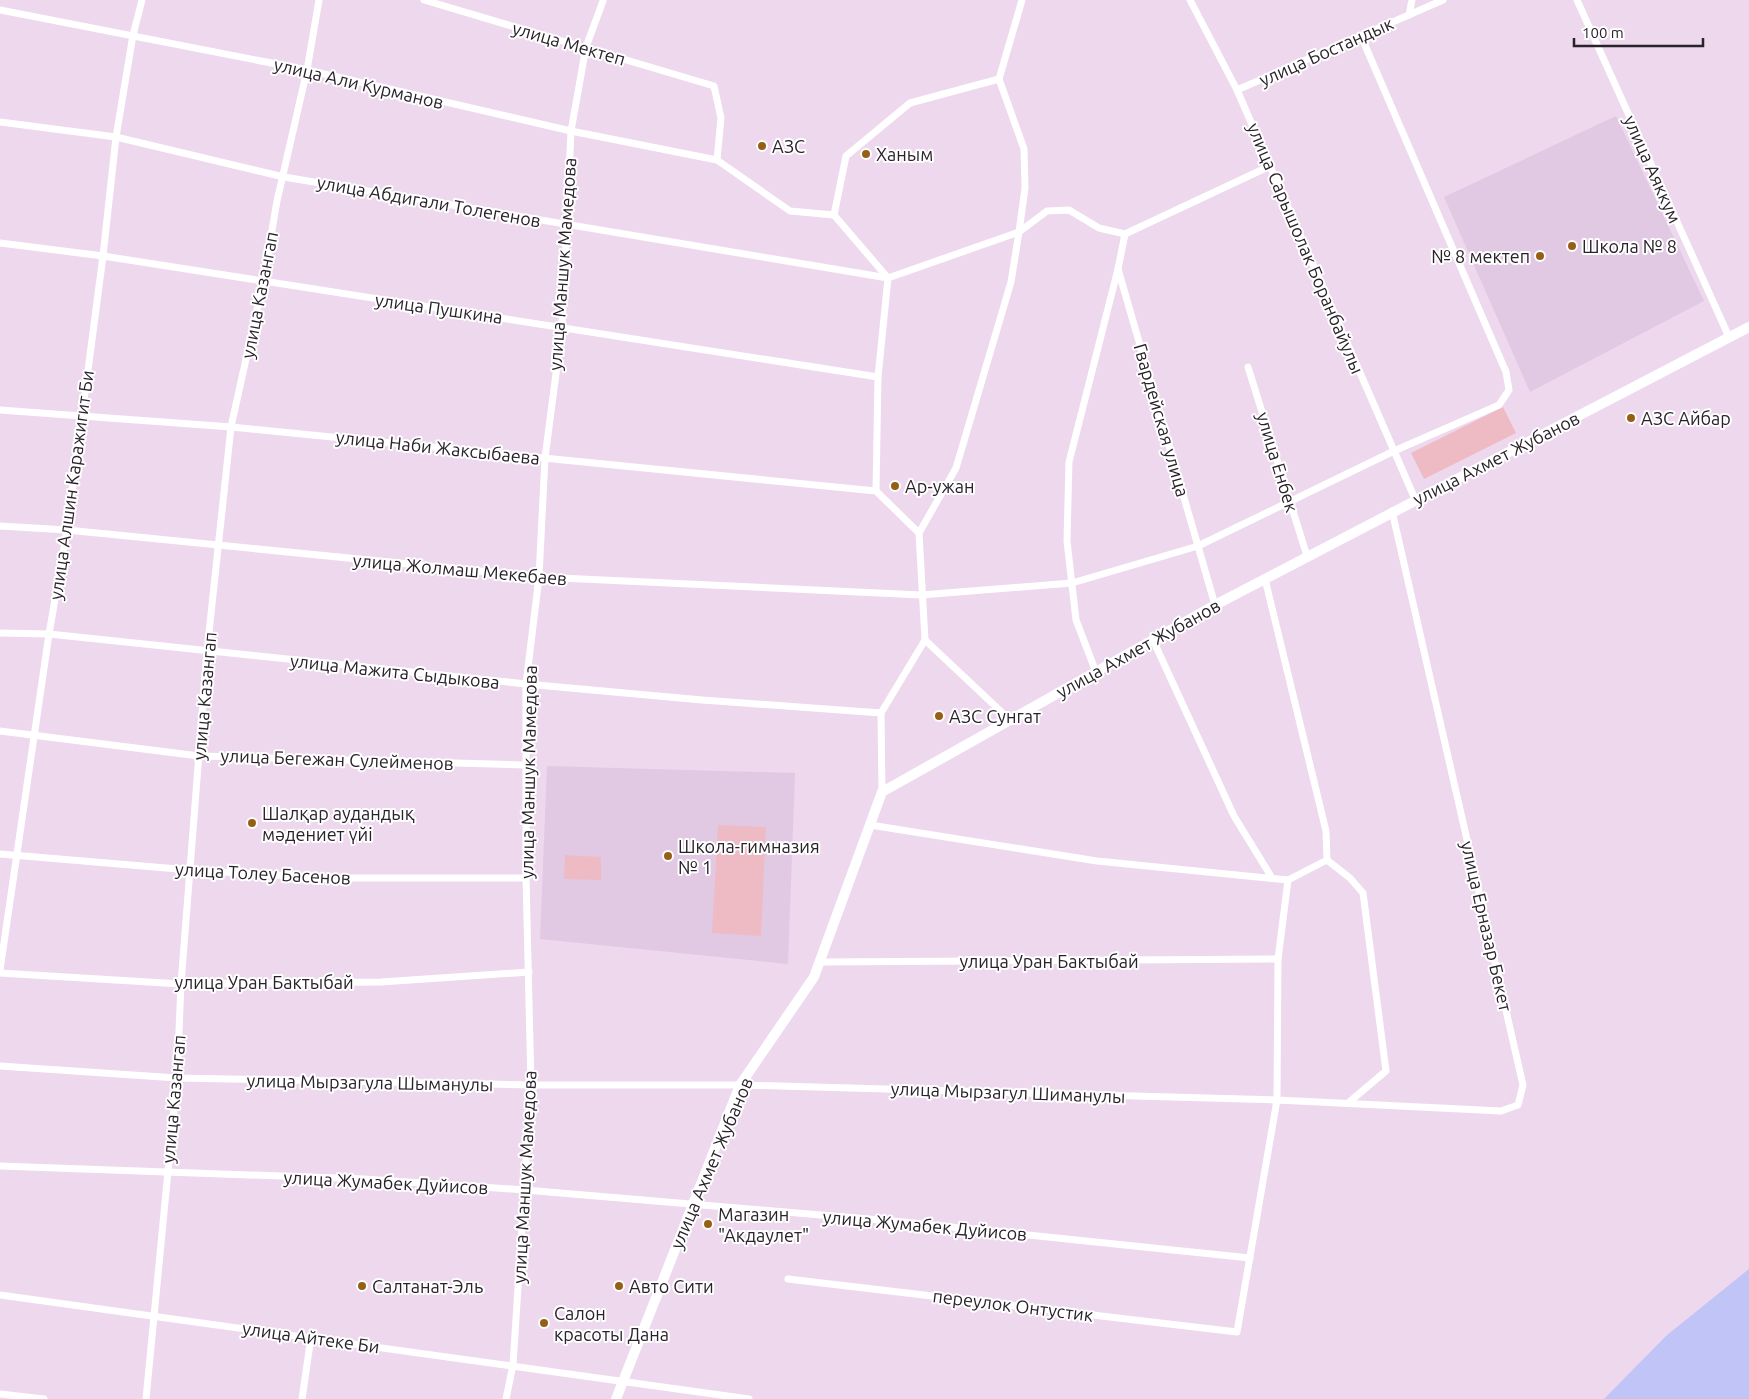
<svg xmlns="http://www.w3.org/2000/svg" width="1749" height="1399" font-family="Ubuntu,sans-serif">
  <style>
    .built { fill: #e1c8e3 }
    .green { fill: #eebbc4 }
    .water { fill: #c0c4f6 }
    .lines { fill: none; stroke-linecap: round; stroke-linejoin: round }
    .street { stroke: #fff; stroke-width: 7 }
    .secondary { stroke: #fff; stroke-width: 10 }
    .poi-dot { fill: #956016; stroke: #fff; stroke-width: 2 }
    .labels { text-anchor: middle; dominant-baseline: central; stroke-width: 4; stroke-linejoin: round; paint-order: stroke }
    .street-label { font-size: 18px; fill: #29222a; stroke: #fff }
    .poi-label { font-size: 18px; fill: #29222a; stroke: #fff; text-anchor: start }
  </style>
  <rect width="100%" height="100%" fill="#edd8ee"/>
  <g class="built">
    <polygon points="1616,116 1704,301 1530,392 1444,197"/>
    <polygon points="547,766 795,773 788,964 540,939"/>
  </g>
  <g class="green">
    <polygon points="1503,407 1516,433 1424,479 1411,453"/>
    <polygon points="718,825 766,827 761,936 712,933"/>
    <polygon points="565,855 601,857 601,880 564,879"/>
  </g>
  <polygon class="water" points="1749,1269 1749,1399 1604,1399 1666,1336"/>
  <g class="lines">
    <g class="street">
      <polyline points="424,0 714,86 721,118 717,160 790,211 834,215 888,278 878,377 876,491 919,533"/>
      <polyline points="1190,0 1237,90 1415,499"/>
      <polyline points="1577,0 1729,337"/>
      <polyline points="0,10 307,70 571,131 717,160"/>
      <polyline points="1409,15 1412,0"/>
      <polyline points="1237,90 1443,0"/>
      <polyline points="0,122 116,137 284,177 888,278 1019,232 1047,211 1069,210 1099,228 1125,234 1270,166"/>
      <polyline points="834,215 846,156 910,103 999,79"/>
      <polyline points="1125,234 1118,269 1215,605"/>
      <polyline points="0,243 103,256 878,377"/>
      <polyline points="1248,367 1307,556"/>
      <polyline points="0,410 231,427 876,491"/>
      <polyline points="0,526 67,530 539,577 921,595 1072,583 1198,546 1394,451 1499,405 1509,390 1506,372 1361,36"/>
      <polyline points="1265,579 1326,831 1327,860 1288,880"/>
      <polyline points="0,633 49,634 526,684 702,700 881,713"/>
      <polyline points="1153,640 1234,816 1272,878"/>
      <polyline points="1096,672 1076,620 1067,541 1069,462 1118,269"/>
      <polyline points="1010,720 925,640 919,533 956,468 1011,282 1019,232 1025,188 1024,149 999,79 1022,0"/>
      <polyline points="0,731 199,756 526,765"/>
      <polyline points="882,792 881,713 925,640"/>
      <polyline points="0,854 190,870 326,878 526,878"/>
      <polyline points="1327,860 1350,878 1363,893 1386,1071 1348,1103"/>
      <polyline points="820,962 1278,959"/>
      <polyline points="0,970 49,634 67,530 103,256 116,137 133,35 142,0"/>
      <polyline points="0,973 181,984 381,982 529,972"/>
      <polyline points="0,1066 177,1078 531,1085 740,1085 1277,1100 1501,1111 1518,1105 1523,1085 1392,511"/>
      <polyline points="0,1166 364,1179 525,1190 903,1222 1250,1258"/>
      <polyline points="788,1279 1237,1332 1277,1100 1278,959 1288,880 1097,861 870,825"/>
      <polyline points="0,1295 749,1399"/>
      <polyline points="0,1394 44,1399"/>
      <polyline points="146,1399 177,1078 181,984 207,651 231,427 263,282 277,201 307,70 319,0"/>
      <polyline points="302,1399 311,1337"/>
      <polyline points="506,1399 513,1365 531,1085 526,878 526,684 539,577 545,458 562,327 571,131 586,47 603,1"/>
    </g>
    <polyline class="secondary" points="616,1399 740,1085 814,977 882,792 1215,605 1749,327"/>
  </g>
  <g class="poi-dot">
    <circle cx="762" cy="146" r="5"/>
    <circle cx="866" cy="154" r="5"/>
    <circle cx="1572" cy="246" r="5"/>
    <circle cx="1540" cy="256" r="5"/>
    <circle cx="1631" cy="418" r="5"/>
    <circle cx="895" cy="486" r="5"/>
    <circle cx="939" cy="716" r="5"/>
    <circle cx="252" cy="823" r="5"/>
    <circle cx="668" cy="856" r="5"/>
    <circle cx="708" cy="1224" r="5"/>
    <circle cx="362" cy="1286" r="5"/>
    <circle cx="619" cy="1286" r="5"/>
    <circle cx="544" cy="1323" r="5"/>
  </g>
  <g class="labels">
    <g class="street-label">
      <text transform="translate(569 43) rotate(16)">улица Мектеп</text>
      <text transform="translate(1326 51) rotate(-24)">улица Бостандык</text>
      <text transform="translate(359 83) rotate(13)">улица Али Курманов</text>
      <text transform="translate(1653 169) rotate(66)">улица Аяккум</text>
      <text transform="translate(429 201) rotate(10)">улица Абдигали Толегенов</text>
      <text transform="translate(1306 248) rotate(67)">улица Сарышолак Боранбайулы</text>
      <text transform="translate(562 264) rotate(-86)">улица Маншук Мамедова</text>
      <text transform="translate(259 295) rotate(-79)">улица Казангап</text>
      <text transform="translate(439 308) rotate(8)">улица Пушкина</text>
      <text transform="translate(1162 420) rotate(74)">Гвардейская улица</text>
      <text transform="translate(438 447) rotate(6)">улица Наби Жаксыбаева</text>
      <text transform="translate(1496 458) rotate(-27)">улица Ахмет Жубанов</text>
      <text transform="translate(1278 462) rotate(73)">улица Енбек</text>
      <text transform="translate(71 485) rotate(-82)">улица Алшин Каражигит Би</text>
      <text transform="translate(460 569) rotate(5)">улица Жолмаш Мекебаев</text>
      <text transform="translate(1138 648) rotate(-29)">улица Ахмет Жубанов</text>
      <text transform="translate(395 671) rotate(6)">улица Мажита Сыдыкова</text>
      <text transform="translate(204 696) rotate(-85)">улица Казангап</text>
      <text transform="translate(337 759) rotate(2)">улица Бегежан Сулейменов</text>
      <text transform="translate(528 772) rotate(-89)">улица Маншук Мамедова</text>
      <text transform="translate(263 873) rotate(3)">улица Толеу Басенов</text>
      <text transform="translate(1487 926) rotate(77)">улица Ерназар Бекет</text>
      <text x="1049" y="961">улица Уран Бактыбай</text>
      <text x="264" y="982">улица Уран Бактыбай</text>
      <text transform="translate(370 1082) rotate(1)">улица Мырзагула Шыманулы</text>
      <text transform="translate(1008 1092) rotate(2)">улица Мырзагул Шиманулы</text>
      <text transform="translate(173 1099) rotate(-85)">улица Казангап</text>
      <text transform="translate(711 1163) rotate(-67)">улица Ахмет Жубанов</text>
      <text transform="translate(524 1177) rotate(-87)">улица Маншук Мамедова</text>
      <text transform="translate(386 1182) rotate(3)">улица Жумабек Дуйисов</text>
      <text transform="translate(925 1225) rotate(5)">улица Жумабек Дуйисов</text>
      <text transform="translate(1013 1305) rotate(7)">переулок Онтустик</text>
      <text transform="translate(311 1337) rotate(8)">улица Айтеке Би</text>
    </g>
    <g class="poi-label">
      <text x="772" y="146">АЗС</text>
      <text x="876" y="154">Ханым</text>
      <text x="1582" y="246">Школа № 8</text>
      <text x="1530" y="256" text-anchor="end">№ 8 мектеп</text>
      <text x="1641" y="418">АЗС Айбар</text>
      <text x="905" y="486">Ар-ужан</text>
      <text x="949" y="716">АЗС Сунгат</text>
      <text x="262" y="813">Шалқар аудандық<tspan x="262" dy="21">мәдениет үйі</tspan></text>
      <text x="678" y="846">Школа-гимназия<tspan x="678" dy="21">№ 1</tspan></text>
      <text x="718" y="1214">Магазин<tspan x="718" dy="21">"Акдаулет"</tspan></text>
      <text x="372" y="1286">Салтанат-Эль</text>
      <text x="629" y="1286">Авто Сити</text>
      <text x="554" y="1313">Салон<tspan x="554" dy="21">красоты Дана</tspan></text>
    </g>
  </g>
  <path d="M1574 38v8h129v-8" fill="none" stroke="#29222a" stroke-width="2.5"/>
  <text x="1582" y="38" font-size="15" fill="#29222a" stroke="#ffffff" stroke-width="4" paint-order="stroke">100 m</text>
</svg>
